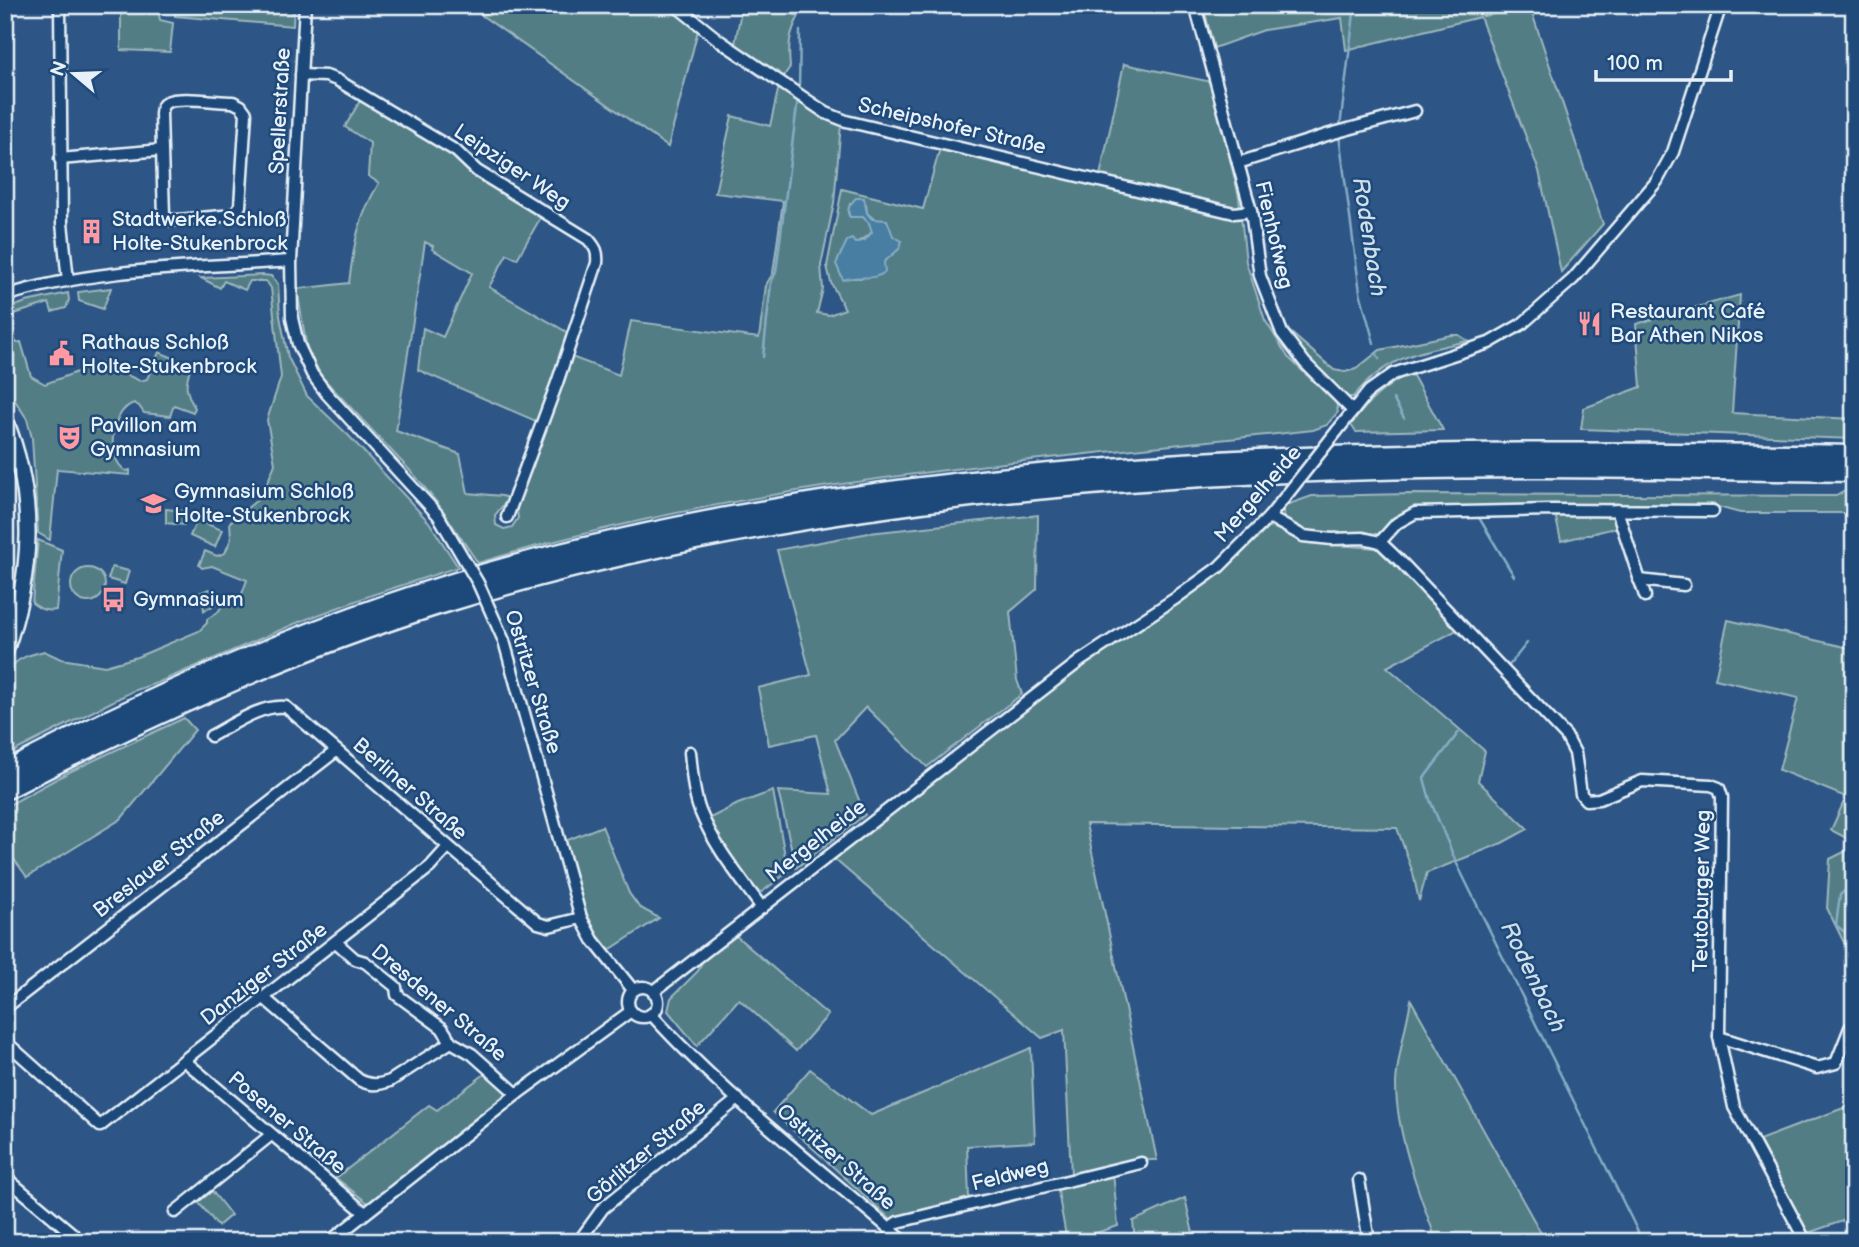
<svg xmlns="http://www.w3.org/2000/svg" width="1859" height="1247" font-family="'Balsamiq Sans',sans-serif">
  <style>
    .green { fill: #527d85; stroke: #9db7be; stroke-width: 2; fill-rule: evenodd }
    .water { fill: #467ea1; stroke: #87acc4; stroke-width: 2 }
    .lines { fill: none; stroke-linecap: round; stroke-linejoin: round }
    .stream { stroke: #87acc4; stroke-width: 2.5 }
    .street-casing { stroke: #e8f1f8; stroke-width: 15 }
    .secondary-casing { stroke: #e8f1f8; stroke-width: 19 }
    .highway-casing { stroke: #e8f1f8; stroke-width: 23 }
    .street { stroke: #1f4a7a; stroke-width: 10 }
    .secondary { stroke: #1f4a7a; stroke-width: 14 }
    .highway { stroke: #1f4a7a; stroke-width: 18 }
    .street-bridge-casing { stroke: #e8f1f8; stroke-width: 15; stroke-linecap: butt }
    .street-bridge { stroke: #1f4a7a; stroke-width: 10 }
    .labels { text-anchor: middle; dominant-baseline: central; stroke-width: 5; stroke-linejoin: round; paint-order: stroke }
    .street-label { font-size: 21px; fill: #e8f1f8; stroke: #1f4a7a }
    .poi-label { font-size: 21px; fill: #e8f1f8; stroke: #1f4a7a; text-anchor: start }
    .water-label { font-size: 23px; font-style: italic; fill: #d0e0eb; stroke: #1f4a7a }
  </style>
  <rect width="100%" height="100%" fill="#2d5585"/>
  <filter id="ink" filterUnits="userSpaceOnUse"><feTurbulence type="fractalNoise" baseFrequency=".0143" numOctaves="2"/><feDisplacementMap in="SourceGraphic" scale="14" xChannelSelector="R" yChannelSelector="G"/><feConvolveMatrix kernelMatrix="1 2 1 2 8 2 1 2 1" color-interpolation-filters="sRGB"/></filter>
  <g filter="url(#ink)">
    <g class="green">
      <polygon points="121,5 157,5 160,20 173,23 170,52 121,50"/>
      <polygon points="174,5 294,5 293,26 175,16"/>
      <polygon points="467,5 669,5 698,30 668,147"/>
      <path d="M742 5H785L784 11 799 16C789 34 788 46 790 67L783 77 735 44Z"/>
      <polygon points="1203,5 1479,5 1483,16 1530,7 1603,224 1561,272 1539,171 1480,17 1346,50 1342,18 1264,30 1214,48"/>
      <path d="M1124 64 1212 82 1239 197 1246 262 1265 320 1288 357 1336 403 1338 412 1327 425 1313 430C1034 461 748 480 478 563L438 504 416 477 322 377 307 349 297 289 349 283C354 243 358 218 379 183L368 176 370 143 345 127 361 99 453 154 542 215 517 259 507 254 489 287 570 334 538 422 418 370 423 328 443 337 472 273 432 249 433 246 425 242 396 431 460 454 468 493 502 496 509 498 495 515 496 525 504 529 512 527 518 518 516 503 569 356 619 375 631 321 759 338 766 285 773 273 783 201 715 193 732 116 770 126 779 86 841 124 834 203 821 265 823 289 817 313 829 315 845 309 831 283 827 266 842 189 923 209 940 148 1098 185ZM850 204H866L867 213 893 236 899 249 861 278H850L841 253C850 243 863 242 872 232L869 223 863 217H850L848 213Z"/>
      <path d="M263 275 271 276 278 284 280 316 288 357 307 396 349 436 429 522 458 567 372 595 299 622 157 683 133 691 5 756C5 733 0 681 14 664 22 656 34 654 44 651L61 659 105 666 137 657 199 631 207 623V619L218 612 224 603 237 607 247 580 212 566 202 568 199 565 205 551 217 556 225 553 231 539 230 522 262 496 275 464 267 420 281 377 271 288 266 281H250L245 290 224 281 220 288 201 278Z"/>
      <polygon points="111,288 103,309 79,301 78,292"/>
      <path d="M68 293 69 300 66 308 52 312 49 303 8 316 16 343 21 342 31 376 45 384 101 363 140 381 147 379 159 352 191 365C185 385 184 389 195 408L193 412 174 405 170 416 144 413 139 406 134 403C110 411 105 458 126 471L130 470V475L57 469 50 540 38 533 32 438 27 419 5 385V310L26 302Z"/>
      <polygon points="1740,295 1732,413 1854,419 1854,439 1581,429 1584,408 1641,387 1636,324"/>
      <path d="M1273 305 1289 331 1334 370 1345 372 1356 369 1380 350 1451 335H1459L1468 341C1419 352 1387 356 1353 397H1344C1312 365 1291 347 1273 305Z"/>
      <path d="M1411 372 1443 430 1356 432 1351 425C1368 401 1385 386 1411 372Z"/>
      <path d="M5 481C10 515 16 548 5 582Z"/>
      <path d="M1854 486V513H1740L1718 507 1421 508 1402 514 1376 536C1368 535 1361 534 1354 533 1323 531 1313 539 1284 521L1283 510 1286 505 1312 496 1410 494 1836 496Z"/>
      <polygon points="166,509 184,511 184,525 166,523"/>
      <polygon points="1607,512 1615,515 1619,527 1561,541 1555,514"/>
      <polygon points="1038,515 1037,589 1010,612 1017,680 1022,694 927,767 866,707 835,740 865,815 796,868 778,791 831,794 816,735 769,745 758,688 811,675 777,550 869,533"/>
      <polygon points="197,520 222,530 215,547 190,536"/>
      <path d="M1270 526 1308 543 1377 548 1420 588 1457 630 1387 667 1485 751 1478 781 1528 829 1502 843 1427 873 1419 901 1413 873 1397 828 1086 824 1157 1160C1129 1159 1099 1169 1071 1175L1064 1030 1042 1038 833 858 1084 665 1223 571Z"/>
      <path d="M38 540 62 550 56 610C46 612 40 609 32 603Z"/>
      <polygon points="112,567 129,571 125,584 108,579"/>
      <circle cx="88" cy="585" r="17"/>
      <polygon points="209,589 216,592 218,598 217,604 204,611 203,601 199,593"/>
      <polygon points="1728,620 1854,649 1854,842 1831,830 1846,797 1779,770 1798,698 1715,679"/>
      <polygon points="184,718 195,730 121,819 27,877 5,847 5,807 69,772"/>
      <polygon points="773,791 788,872 762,892 757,891 726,854 710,818 738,804"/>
      <polygon points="602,826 629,893 639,907 659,918 606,952 583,906 565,841"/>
      <polygon points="1854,847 1854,963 1827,908 1830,859"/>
      <polygon points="735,935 828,1015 796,1051 739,999 697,1046 668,1011 671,998 698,971 702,962"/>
      <path d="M1411 1000 1546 1242H1437C1420 1196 1396 1134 1396 1085 1396 1062 1407 1024 1411 1000Z"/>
      <polygon points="1031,1048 1035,1142 967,1146 969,1199 890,1219 773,1112 810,1069 871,1115"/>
      <polygon points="486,1073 508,1092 369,1204 336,1178 429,1105 437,1110"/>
      <polygon points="1854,1104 1854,1217 1808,1233 1759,1140"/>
      <polygon points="1113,1172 1118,1226 1067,1242 1057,1186"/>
      <polygon points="212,1191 231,1215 218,1226 198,1202"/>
      <polygon points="1185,1198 1195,1242 1135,1242 1133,1221"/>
    </g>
    <path class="water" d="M856 198H864L867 213 872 219 887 220 893 236 902 241 899 249 884 262 885 272C873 282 857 274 843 280L836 264 847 241 852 239 855 243 865 240 872 232 869 223 863 217H850C846 209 850 204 856 198Z"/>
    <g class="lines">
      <g class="stream">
        <polyline points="799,90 800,31"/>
        <polyline points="1340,127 1355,5"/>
        <polyline points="1339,135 1360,292 1374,343"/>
        <polyline points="1377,354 1379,359"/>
        <polyline points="763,357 771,283 776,272 798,98"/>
        <polyline points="1393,399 1404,418"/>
        <polyline points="1478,516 1514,576"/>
        <polyline points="1507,668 1527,643"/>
        <polyline points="1459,732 1424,778 1430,800 1456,862 1643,1242"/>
        <polyline points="1854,883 1840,895 1836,925 1854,940"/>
      </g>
      <defs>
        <g id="street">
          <polyline points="60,5 62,223 68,281"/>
          <polyline points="305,5 291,261 292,318 298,344 312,374 327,394 438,515"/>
          <polyline points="675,5 720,41 826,113 846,121 1234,213 1251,211"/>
          <polyline points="1195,5 1251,211 1260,276 1282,333 1305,363 1353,411"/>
          <path d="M301 75 326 76 337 80 456 151 477 171 588 239C596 248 598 252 597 263L557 383 507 517"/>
          <path d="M60 159 162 150 164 216 170 220H178L233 215 240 206 246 113 241 106 233 102C218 102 179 96 167 102 162 105 162 107 161 113L162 150"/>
          <polyline points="1238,163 1330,134 1415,111"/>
          <path d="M5 296C97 267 197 268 291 261"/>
          <polyline points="1337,431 1369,391 1393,374 1489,343 1522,324 1573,279 1657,181 1673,152 1721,5"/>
          <polyline points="1617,510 1645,596"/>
          <polyline points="1269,517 1303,536 1332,539 1363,538 1380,542 1403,564 1566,736 1575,753 1581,794 1586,800 1599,799 1642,781 1711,785 1719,788 1722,797 1719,1037 1734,1107 1806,1242"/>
          <polyline points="1380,542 1397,523 1415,513 1553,510 1713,511"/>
          <polyline points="1639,580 1684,585"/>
          <polyline points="504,641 581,918 593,940 633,990"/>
          <path d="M211 736C232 725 261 704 286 707L538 923 549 926 581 918"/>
          <path d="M690 752C692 771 693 793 700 811 715 848 739 876 762 908"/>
          <polyline points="336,942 355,959 365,962 396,987 397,995 442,1028 451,1042 472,1054 517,1094"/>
          <circle cx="643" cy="1002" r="15"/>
          <polyline points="653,992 1080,661 1176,598 1219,567 1269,517 1285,497"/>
          <path d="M264 998 359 1080C371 1086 378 1085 390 1081L451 1042"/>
          <polyline points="5,1008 336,751"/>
          <path d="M651 1014C727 1098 819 1168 905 1242"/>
          <polyline points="1719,1037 1817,1068 1836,1063 1850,1028"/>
          <polyline points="5,1041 100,1126 430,867 448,847"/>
          <polyline points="185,1061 365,1213"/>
          <polyline points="5,1177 73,1234 77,1242"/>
          <polyline points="1359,1180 1369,1242"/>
          <polyline points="175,1212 271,1135"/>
          <polyline points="889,1228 898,1222 1141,1163"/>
          <polyline points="582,1237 603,1208 738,1099"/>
          <polyline points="329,1242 517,1094 631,1011"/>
        </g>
        <path id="secondary" d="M5 419C37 499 33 572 5 652"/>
        <g id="highway">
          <path d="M5 772C171 685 345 610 526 562 960 447 1409 448 1854 455"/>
          <path d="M5 790C144 718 286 653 435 606 791 496 1168 468 1539 468 1644 468 1749 471 1854 472"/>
        </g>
      </defs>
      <use href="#street" class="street-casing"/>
      <use href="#secondary" class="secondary-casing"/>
      <use href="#highway" class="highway-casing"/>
      <use href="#street" class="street"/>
      <use href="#secondary" class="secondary"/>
      <use href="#highway" class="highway"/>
      <defs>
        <g id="street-bridge">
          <polyline points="1285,497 1337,431"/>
          <polyline points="438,515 478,583 504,641"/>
        </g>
      </defs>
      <use href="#street-bridge" class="street-bridge-casing"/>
      <use href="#street-bridge" class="street-bridge"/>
    </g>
  </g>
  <defs>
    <symbol id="building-bare" viewBox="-9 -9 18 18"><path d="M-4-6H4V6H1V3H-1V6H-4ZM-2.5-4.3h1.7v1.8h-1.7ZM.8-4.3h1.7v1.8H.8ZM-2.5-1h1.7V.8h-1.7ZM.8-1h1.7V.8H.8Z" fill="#ff9aa2" stroke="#1f4a7a" stroke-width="2.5" paint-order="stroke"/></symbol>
    <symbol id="restaurant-bare" viewBox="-9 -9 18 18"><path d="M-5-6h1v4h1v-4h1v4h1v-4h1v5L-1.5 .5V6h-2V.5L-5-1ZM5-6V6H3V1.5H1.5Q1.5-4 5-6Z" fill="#ff9aa2" stroke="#1f4a7a" stroke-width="2.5" paint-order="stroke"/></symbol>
    <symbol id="civic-bare" viewBox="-9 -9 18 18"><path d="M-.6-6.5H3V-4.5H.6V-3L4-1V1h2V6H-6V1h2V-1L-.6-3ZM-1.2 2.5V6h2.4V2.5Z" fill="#ff9aa2" stroke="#1f4a7a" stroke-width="2.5" paint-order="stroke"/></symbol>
    <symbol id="theatre-bare" viewBox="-9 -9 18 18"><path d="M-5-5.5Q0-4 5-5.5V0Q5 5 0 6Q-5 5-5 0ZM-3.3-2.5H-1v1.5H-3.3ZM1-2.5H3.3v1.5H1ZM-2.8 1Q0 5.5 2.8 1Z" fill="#ff9aa2" stroke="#1f4a7a" stroke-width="2.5" paint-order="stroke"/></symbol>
    <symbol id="school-bare" viewBox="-9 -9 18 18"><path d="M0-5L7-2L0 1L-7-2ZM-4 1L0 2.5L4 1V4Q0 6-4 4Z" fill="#ff9aa2" stroke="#1f4a7a" stroke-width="2.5" paint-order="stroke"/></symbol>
    <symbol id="bus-bare" viewBox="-9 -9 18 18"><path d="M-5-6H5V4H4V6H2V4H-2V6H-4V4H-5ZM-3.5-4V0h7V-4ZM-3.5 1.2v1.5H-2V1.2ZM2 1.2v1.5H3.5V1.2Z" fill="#ff9aa2" stroke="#1f4a7a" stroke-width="2.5" paint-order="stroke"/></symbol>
  </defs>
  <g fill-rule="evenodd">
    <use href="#building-bare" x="74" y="214" width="35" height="35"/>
    <use href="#restaurant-bare" x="1572" y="306" width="35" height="35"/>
    <use href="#civic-bare" x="44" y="336" width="35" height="35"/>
    <use href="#theatre-bare" x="52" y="420" width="35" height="35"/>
    <use href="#school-bare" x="136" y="486" width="35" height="35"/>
    <use href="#bus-bare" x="96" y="582" width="35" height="35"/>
  </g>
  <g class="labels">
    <g class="street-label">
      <text transform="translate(280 111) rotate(-87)">Spellerstraße</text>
      <text transform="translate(952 126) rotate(13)">Scheipshofer Straße</text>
      <text transform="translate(512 167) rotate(34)">Leipziger Weg</text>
      <text transform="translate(1274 235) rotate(77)">Fienhofweg</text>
      <text transform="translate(1258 494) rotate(-49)">Mergelheide</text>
      <text transform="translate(533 682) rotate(73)">Ostritzer Straße</text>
      <text transform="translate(410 789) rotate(41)">Berliner Straße</text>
      <text transform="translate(816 841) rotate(-38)">Mergelheide</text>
      <text transform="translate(159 864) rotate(-38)">Breslauer Straße</text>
      <text transform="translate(1702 891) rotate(-89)">Teutoburger Weg</text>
      <text transform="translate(264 974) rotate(-38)">Danziger Straße</text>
      <text transform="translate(439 1003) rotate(40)">Dresdener Straße</text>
      <text transform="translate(287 1123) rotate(40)">Posener Straße</text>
      <text transform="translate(646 1152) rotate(-40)">Görlitzer Straße</text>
      <text transform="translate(836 1157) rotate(41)">Ostritzer Straße</text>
      <text transform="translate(1010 1175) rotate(-14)">Feldweg</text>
    </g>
    <g class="poi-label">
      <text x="112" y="219">Stadtwerke Schloß<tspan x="112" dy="24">Holte-Stukenbrock</tspan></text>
      <text x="1610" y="311">Restaurant Café<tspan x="1610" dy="24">Bar Athen Nikos</tspan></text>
      <text x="81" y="342">Rathaus Schloß<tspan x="81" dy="24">Holte-Stukenbrock</tspan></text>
      <text x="90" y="425">Pavillon am<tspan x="90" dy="24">Gymnasium</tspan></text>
      <text x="174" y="491">Gymnasium Schloß<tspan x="174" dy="24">Holte-Stukenbrock</tspan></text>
      <text x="133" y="599">Gymnasium</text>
    </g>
    <g class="water-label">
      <text transform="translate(1369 237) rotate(81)">Rodenbach</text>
      <text transform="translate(1533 977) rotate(64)">Rodenbach</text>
    </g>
  </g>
  <rect width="1859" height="1247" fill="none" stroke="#1f4a7a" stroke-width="28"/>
  <rect x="14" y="14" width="1831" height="1219" fill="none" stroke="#e8f1f8" stroke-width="2.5" filter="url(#ink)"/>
  <g transform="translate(74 74) rotate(289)" stroke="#1f4a7a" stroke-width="5" paint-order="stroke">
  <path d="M0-5L12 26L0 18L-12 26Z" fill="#e8f1f8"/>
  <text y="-10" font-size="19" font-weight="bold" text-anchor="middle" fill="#e8f1f8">N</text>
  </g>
  <path d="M1596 70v10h135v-10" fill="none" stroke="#e8f1f8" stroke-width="3.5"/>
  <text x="1607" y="70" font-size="21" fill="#e8f1f8" stroke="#1f4a7a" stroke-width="5" paint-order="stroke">100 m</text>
</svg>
